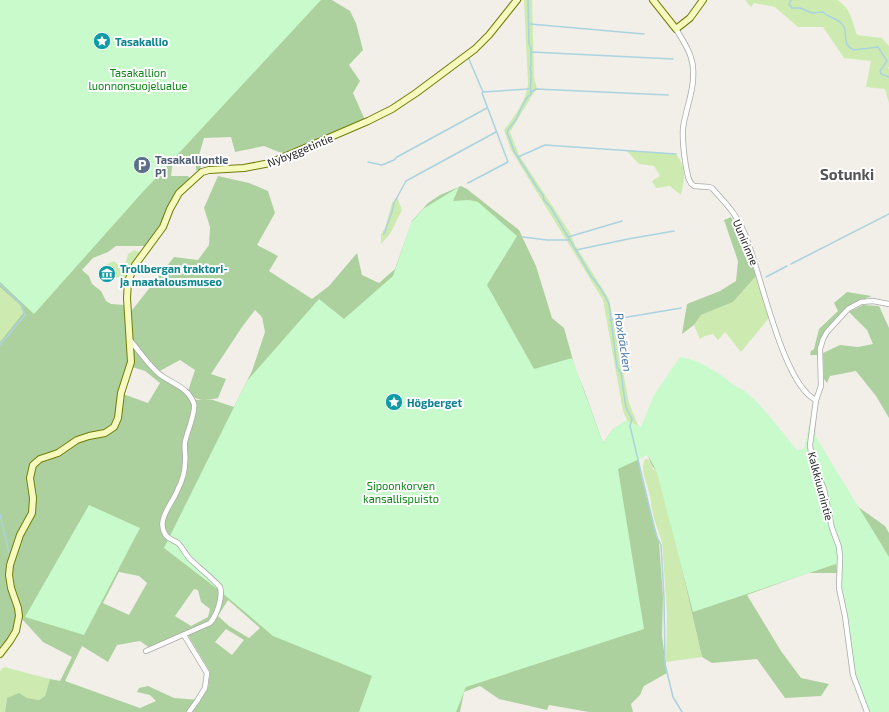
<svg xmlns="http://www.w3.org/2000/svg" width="889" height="712" font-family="'Exo 2',sans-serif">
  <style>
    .grass { fill: #cdebb0 }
    .forest { fill: #add19e; fill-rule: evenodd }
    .park { fill: #c8facc }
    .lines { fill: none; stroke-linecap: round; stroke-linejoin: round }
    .stream { stroke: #aad3df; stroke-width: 1.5 }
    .street-casing { stroke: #a9a9a9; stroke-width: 6 }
    .secondary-casing { stroke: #707d05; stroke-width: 8 }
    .street { stroke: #fff; stroke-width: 4.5 }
    .secondary { stroke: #f7fabf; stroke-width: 6 }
    .labels { text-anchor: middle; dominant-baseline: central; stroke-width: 4; stroke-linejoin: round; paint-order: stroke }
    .culture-label { font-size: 11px; font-weight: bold; fill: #0d838f; stroke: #fff; text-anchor: start }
    .park-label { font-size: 11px; fill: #0c8416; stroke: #fff }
    .street-label { font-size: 11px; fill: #222; stroke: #fff }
    .service-label { font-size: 11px; font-weight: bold; fill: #4e5e75; stroke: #fff; text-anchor: start }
    .water-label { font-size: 12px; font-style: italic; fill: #4a7aab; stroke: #fff }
    .district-label { font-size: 15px; font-weight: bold; fill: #555; stroke: #fff }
  </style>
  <rect width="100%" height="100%" fill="#f2efe9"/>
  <g class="grass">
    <path d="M524 0H532L534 77 537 89 533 94 510 132 519 155 570 233 575 245 609 299 629 403 639 428H634L627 420 623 411 603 300 511 150 504 130C515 116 526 101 528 84Z"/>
    <path d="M745 0H837C851 8 852 21 857 35L882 38 889 46V67H888L889 69V103L885 89 866 87 871 61 844 58 823 27H798L775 7 754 3 751 7Z"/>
    <path d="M626 150 676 154C687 169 685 178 681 195L670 186 656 188 652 181 660 176 654 166 639 164Z"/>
    <polygon points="397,197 402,210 390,234 381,244 381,234 385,228 392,203"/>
    <polygon points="134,250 139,252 140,254 126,279 124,279 104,274 103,271 108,273 108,270 103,270 107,264 114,261 117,264 123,264 126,262 128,254"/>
    <polygon points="756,276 769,318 741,352 725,332 718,340 713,334 705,336 700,339 694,325 701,315 733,302"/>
    <polygon points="0,287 20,305 23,313 0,342"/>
    <path d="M645 459H648L653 469 660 474 702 657 666 662 667 614 663 556C664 540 656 529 653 514 651 507 651 499 649 492 646 481 640 470 645 459Z"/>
    <polygon points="4,667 50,679 45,696 39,700 27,698 7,698 5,712 0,712 0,671"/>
  </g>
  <g class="forest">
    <polygon points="0,0 332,0 350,11 356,23 363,50 349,65 360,81 353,93 365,120 284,154 264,146 235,152 231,137 204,138 198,159 202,160 200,170 196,170 196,164 188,159 173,161 171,176 188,176 190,179 178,191 172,198 158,230 145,246 116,246 108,252 93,258 82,270 89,276 92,284 101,291 106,301 111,304 125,305 129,361 118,392 115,417 111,426 104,431 88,433 76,437 57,450 39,457 30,464 28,478 30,498 29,512 8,565 16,616 13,630 8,639 0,649 0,342 23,313 20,305 0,287"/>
    <path d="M218 176 249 183 268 191 275 213 257 245 278 256 269 271 312 299 329 286 357 253 362 275 379 283 395 269 412 221 428 203 440 195 461 186 467 189 519 230 536 266 552 318 564 328 576 371 583 387 603 443 614 428H634L641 475 659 542 663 597 662 636 667 673 644 686 640 695 631 704 633 712H589L549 705 547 710 499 699 480 686 464 692 460 712H5L7 698 19 693 27 698 39 700 45 696 50 679 60 681 72 657 43 642 21 618C21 603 11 589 12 573 13 561 18 546 23 535 27 528 32 522 34 514 37 506 36 497 35 489 33 479 31 468 41 462 51 455 76 442 88 439 99 436 105 438 116 429L123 394 148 403 160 383 145 371 132 367 134 362 133 345 157 373 191 397 197 400H213L234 407 252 371 265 332 262 317 255 310 242 327 211 374 226 379 218 398C206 401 195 402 188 391L195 370 180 360 158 372 133 342 129 314 174 257 198 260 209 245 210 227 204 208ZM119 572 139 576 147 583 129 615 103 603ZM194 589 198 590 201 602 210 609 208 617 191 626 175 616ZM228 600 260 628 249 638 229 626 218 616ZM226 629 244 640 232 655 215 642ZM186 632 210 672 208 688 200 700 174 698 148 686 139 688 137 692 150 695 156 701 140 708 65 681 82 646 108 662 117 645 140 641 150 648Z"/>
    <polygon points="731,217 749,249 756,276 733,302 701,315 694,325 682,334 687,304 720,291 736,281 738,261 724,220"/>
    <path d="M847 292 872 296C844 306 823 325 817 355H810L811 351 814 349 819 329 838 311 834 303Z"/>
    <polygon points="863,305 879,306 889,328 889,418 876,396 856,371 830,376 827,383 824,379 823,353 840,345 858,347 873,344 867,330 849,312"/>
    <path d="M647 441 791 459 885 526 889 533V712L840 573H808L747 595 781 651 801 678 829 684 821 696 785 698 757 659 712 663 702 657 660 474C648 464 648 457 647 441Z"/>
  </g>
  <g class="park">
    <polygon points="0,0 321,0 140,195 34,314 0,282"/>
    <path d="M459 187 453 201 469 200 478 202 517 236 487 285 534 369 572 358 603 443 614 428 627 420 641 427 654 395 680 357C701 360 717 372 734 385 738 388 743 389 747 393 766 409 781 431 797 450L804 449 813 406H816V437L889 557V712H867L852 675 836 564 693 612 657 472 648 455 618 469 644 629 466 687 456 712H359L372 676 273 636 220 591 164 548 247 381 319 299 344 319 393 276 411 223 423 209Z"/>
    <polygon points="89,505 140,528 84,635 25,617"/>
  </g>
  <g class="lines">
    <g class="stream">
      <path d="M528 0 529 44 531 48V66L530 68C533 75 529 84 531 94 523 99 520 113 515 121 512 125 509 127 507 132L514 151 538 189 543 195 544 200 551 208 591 276 601 289 609 304 617 367 621 373 626 408 632 419 630 426 656 535 661 545 664 597 665 664 673 697 682 712"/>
      <path d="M791 0 789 4 792 8H800L812 13 823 12C830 19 840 18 844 27 848 35 841 44 854 50L878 47 887 61 880 71 881 74 889 77"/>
      <polyline points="518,3 521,0"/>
      <polyline points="530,24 644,34"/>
      <polyline points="531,52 673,59"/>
      <polyline points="468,57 483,92"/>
      <polyline points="531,92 536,89 668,95"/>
      <polyline points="518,157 545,145 676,154"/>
      <polyline points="368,162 382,165 394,160 397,157 487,108"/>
      <polyline points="468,183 508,162 482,93 483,92 529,89"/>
      <polyline points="384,234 392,212 394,203 406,181 496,132"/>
      <polyline points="523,237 547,240 569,240"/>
      <polyline points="568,237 622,221"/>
      <polyline points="576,250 628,239 674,231"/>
      <polyline points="791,264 889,214"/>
      <polyline points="766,277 787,266"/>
      <polyline points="0,284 21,304 25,315 0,345"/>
      <polyline points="610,320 681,308"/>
      <polyline points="0,514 9,553"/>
    </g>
    <defs>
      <g id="street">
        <path d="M676 29C683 41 692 53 693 68 695 89 686 107 683 128 682 142 684 154 686 167 688 175 688 182 694 186L709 187 712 188C724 202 737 214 744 232 760 268 782 385 816 400"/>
        <path d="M130 340C139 351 148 364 158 373 171 384 188 386 194 404 196 412 187 432 185 442 184 449 186 456 185 463 185 472 182 481 178 489 173 503 156 519 165 534 168 539 173 540 178 543 182 547 185 553 189 558 199 568 210 576 220 587 223 597 217 615 210 623L146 651"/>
        <polyline points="184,635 207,673 205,688 197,701 189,712"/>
        <polyline points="867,712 853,675 845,616 839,588 840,557 839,547 832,528 824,489 812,460 810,445 816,400 821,386 820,349 823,339 827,332 848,309 861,302 873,301 889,304"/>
      </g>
      <g id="secondary">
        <polyline points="653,0 676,29 690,18 703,0"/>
        <polyline points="0,654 10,641 16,631 19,616 18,608 11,588 9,575 10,565 20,535 32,513 33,498 30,478 33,465 40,459 58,453 77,440 89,436 105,433 114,427 118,418 121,393 131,362 127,298 128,281 135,265 163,227 170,209 179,193 202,172 209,170 244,168 270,163 368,121 392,109 416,93 475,49 489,35 517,0"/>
      </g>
    </defs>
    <use href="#street" class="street-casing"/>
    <use href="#secondary" class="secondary-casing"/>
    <use href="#street" class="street"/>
    <use href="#secondary" class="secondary"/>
  </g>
  <defs>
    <symbol id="sight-disc" viewBox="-11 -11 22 22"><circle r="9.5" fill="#0f9aa8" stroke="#fff"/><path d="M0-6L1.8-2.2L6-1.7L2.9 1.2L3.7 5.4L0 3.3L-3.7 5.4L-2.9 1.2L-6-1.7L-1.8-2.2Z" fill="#fff"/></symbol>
    <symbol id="parking-disc" viewBox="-11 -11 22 22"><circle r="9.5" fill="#5c6f8a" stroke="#fff"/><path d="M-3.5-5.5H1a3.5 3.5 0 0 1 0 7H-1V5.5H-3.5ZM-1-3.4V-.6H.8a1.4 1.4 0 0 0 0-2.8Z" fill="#fff"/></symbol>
    <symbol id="museum-disc" viewBox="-11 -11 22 22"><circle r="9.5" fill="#0f9aa8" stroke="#fff"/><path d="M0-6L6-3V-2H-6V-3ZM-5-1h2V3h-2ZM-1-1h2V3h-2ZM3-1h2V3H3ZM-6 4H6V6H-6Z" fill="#fff"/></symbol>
  </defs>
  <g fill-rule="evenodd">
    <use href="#sight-disc" x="92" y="31" width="20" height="20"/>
    <use href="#parking-disc" x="132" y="155" width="20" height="20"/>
    <use href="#museum-disc" x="97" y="264" width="20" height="20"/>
    <use href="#sight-disc" x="384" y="392" width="20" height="20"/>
  </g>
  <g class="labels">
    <g class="culture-label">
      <text x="115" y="41">Tasakallio</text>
      <text x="120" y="268">Trollbergan traktori-<tspan x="120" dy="13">ja maatalousmuseo</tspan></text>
      <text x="407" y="402">Högberget</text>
    </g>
    <g class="park-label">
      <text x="138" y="72">Tasakallion<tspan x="138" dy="13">luonnonsuojelualue</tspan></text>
      <text x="401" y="485">Sipoonkorven<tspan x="401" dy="13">kansallispuisto</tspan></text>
    </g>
    <g class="street-label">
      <text transform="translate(300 150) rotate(-22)">Nybyggetintie</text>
      <text transform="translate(746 242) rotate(67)">Uunirinne</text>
      <text transform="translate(821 486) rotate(75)">Kalkkiuunintie</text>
    </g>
    <g class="service-label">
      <text x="155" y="159">Tasakalliontie<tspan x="155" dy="13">P1</tspan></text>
    </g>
    <g class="water-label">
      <text transform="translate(624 342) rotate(81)">Roxbäcken</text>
    </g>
    <g class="district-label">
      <text x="847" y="174">Sotunki</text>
    </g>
  </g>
</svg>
